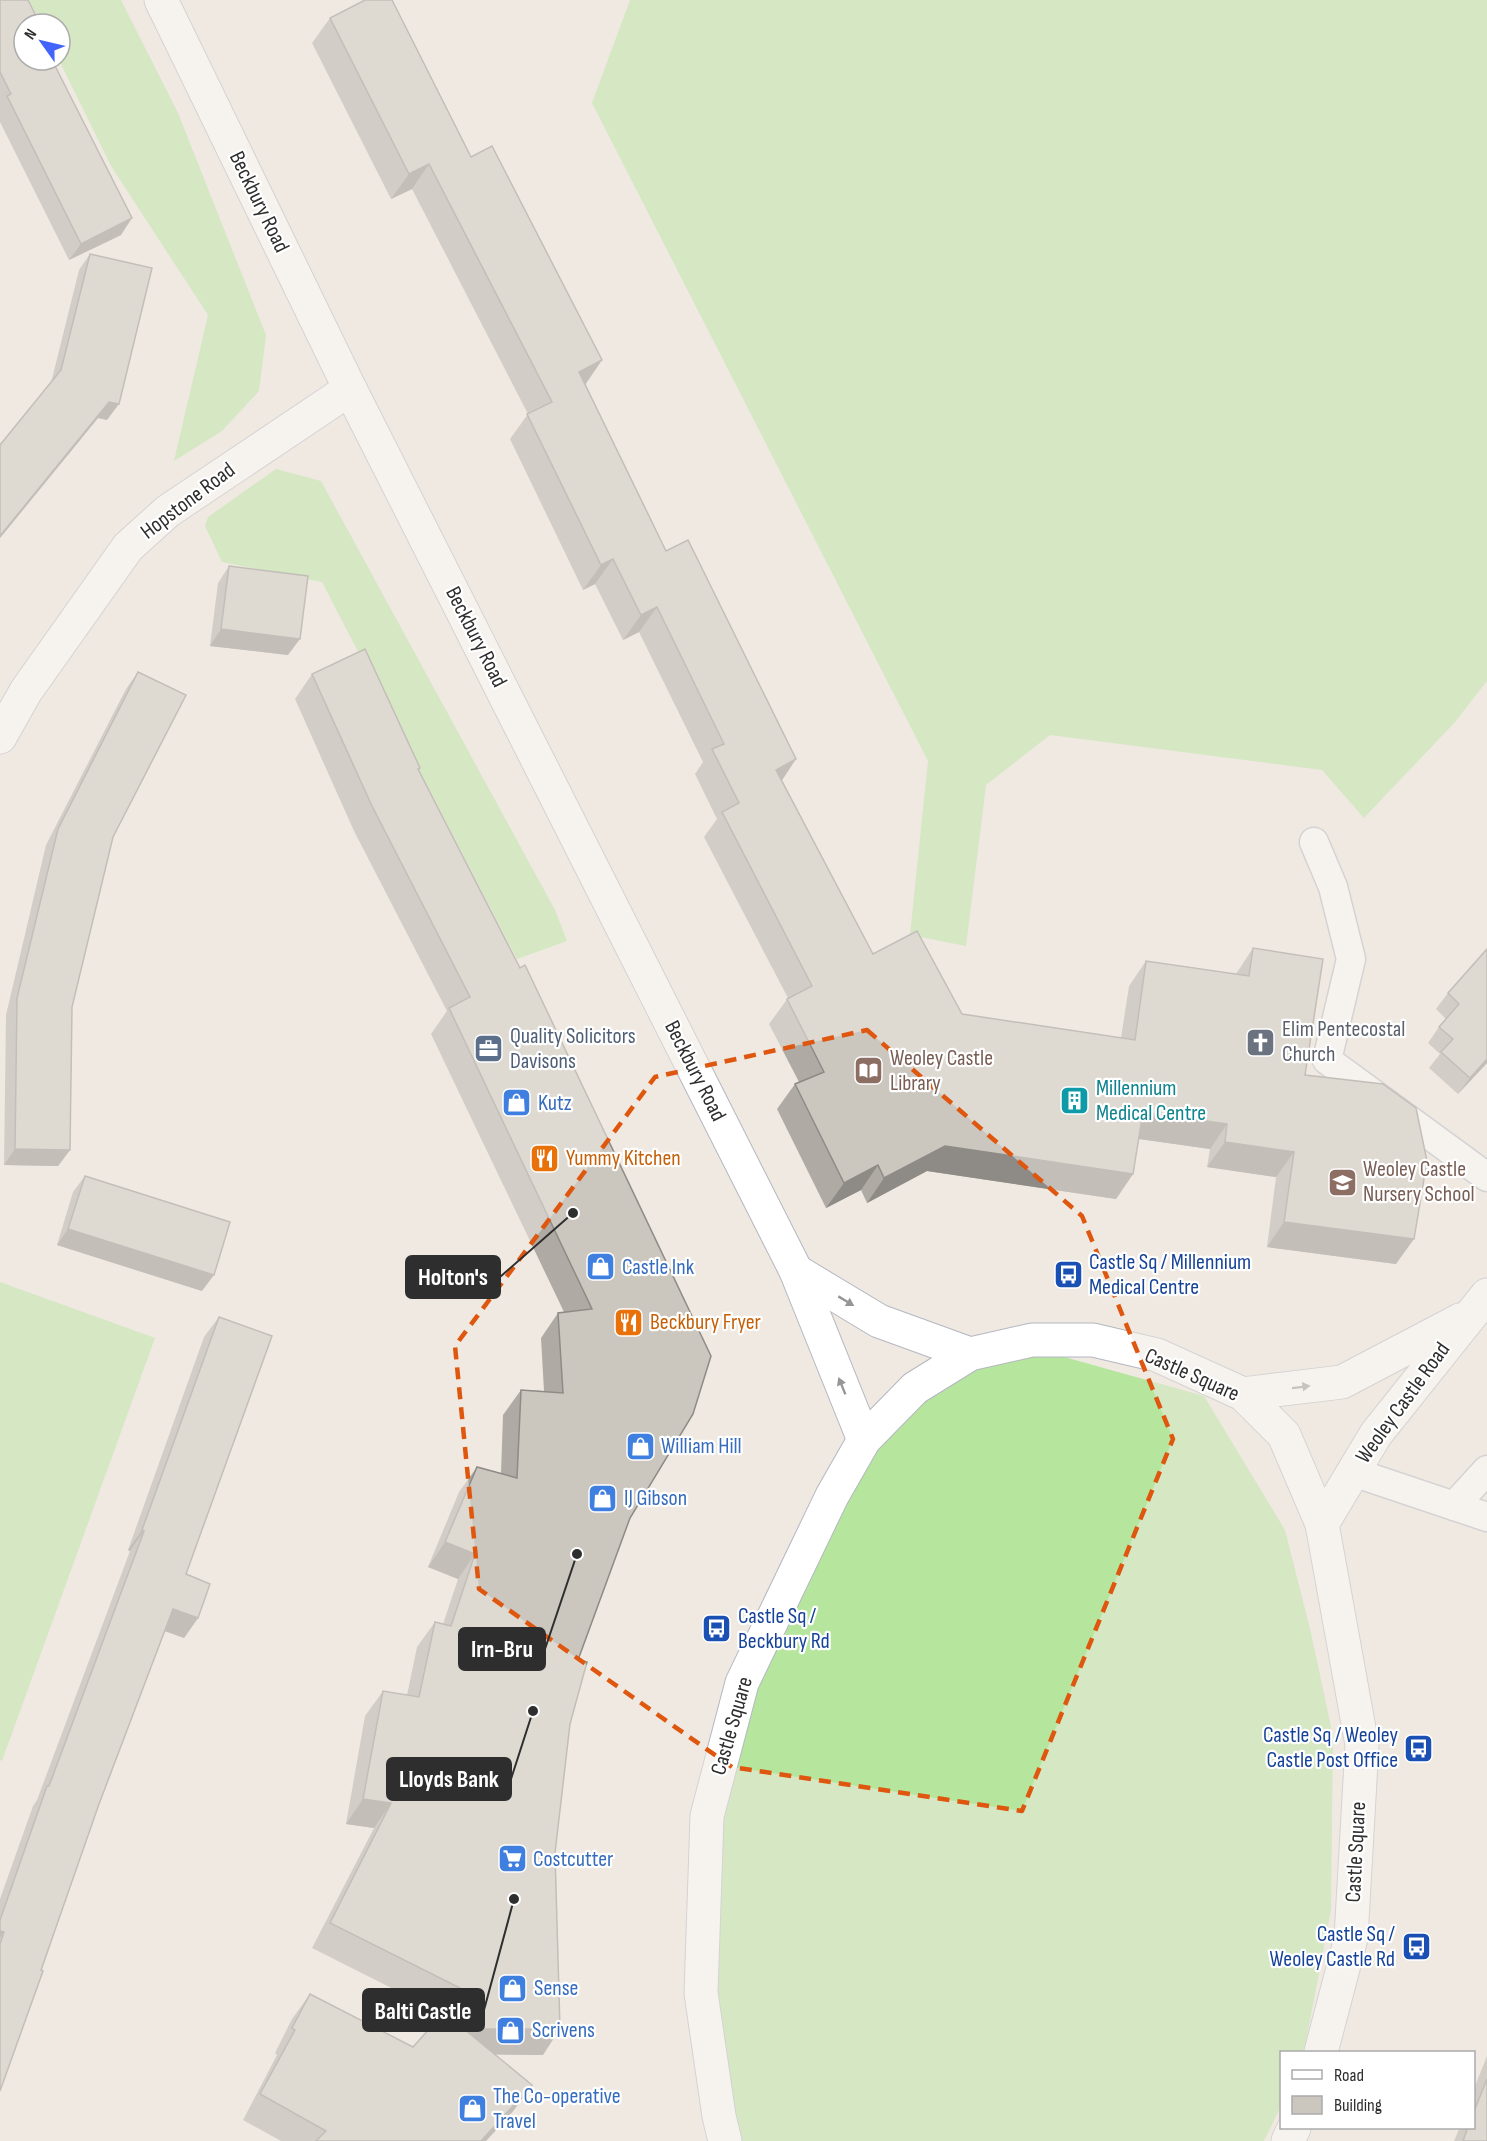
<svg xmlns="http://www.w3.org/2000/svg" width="1487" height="2141" font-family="'Sofia Sans Condensed',sans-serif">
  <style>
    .grass { fill: #b6e59e }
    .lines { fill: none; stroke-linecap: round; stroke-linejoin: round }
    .service-casing { stroke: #b4b7c1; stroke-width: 31 }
    .minor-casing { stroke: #b4b7c1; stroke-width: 35 }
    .tertiary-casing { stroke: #b4b7c1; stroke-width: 35 }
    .service { stroke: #fff; stroke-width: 28 }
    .minor { stroke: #fff; stroke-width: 33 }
    .tertiary { stroke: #fff; stroke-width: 33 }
    .wall { fill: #afaba4 }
    .shaded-wall { fill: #8e8b86 }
    .building { fill: #cbc7bf; stroke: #8e8b86; stroke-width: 1.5 }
    .oneway { fill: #969696 }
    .marked { fill: none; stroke: #df570e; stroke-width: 4.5; stroke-dasharray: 12 8; stroke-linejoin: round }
    .labels { text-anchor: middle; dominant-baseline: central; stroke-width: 4.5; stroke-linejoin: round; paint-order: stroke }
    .street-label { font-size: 22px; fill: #2e2e2e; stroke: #fff }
    .worship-label { font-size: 22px; fill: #5b616d; stroke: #fff; text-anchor: start }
    .service-label { font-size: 22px; fill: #4e5e75; stroke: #fff; text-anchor: start }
    .education-label { font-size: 22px; fill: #785e54; stroke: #fff; text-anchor: start }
    .culture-label { font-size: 22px; fill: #0d838f; stroke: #fff; text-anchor: start }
    .shop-label { font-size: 22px; fill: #366cbe; stroke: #fff; text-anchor: start }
    .food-label { font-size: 22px; fill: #c56008; stroke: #fff; text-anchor: start }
    .transit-label { font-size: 22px; fill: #164399; stroke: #fff; text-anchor: start }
    .leader { fill: none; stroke: #2e2e2e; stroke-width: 2 }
    .callout-dot { fill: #2e2e2e; stroke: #fff; stroke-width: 2 }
    .callout { fill: #2e2e2e; stroke: #2e2e2e; stroke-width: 2 }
    .callout-label { font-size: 24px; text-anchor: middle; font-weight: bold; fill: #fff }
  </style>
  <rect width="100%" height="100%" fill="#efe9e1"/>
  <g class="grass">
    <polygon points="29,0 121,0 178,113 266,335 259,391 222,431 174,461 208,315 111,166 59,60 60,24 41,24"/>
    <polygon points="630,0 1487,0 1487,681 1455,722 1364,818 1322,770 1050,735 986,785 966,946 910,935 928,761 592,103"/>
    <polygon points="276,469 321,481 555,910 567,941 517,959 322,582 222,562 205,526 208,517"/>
    <polygon points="0,1282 155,1338 2,1761 0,1760"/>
    <polygon points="1032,1348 1204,1396 1285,1530 1311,1633 1333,1736 1331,1910 1304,2052 1282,2052 1281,2106 1264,2141 736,2141 705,1995 711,1819 746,1686 870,1441 973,1365"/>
  </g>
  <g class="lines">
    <defs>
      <g id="service">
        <polyline points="1314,842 1333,887 1351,959 1327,1060 1487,1177"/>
        <polyline points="1353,1472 1487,1517"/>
        <polyline points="1454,1506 1487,1470"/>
      </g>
      <g id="minor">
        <polyline points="161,0 350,389 796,1271 864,1440"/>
        <polyline points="0,737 26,691 128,547 168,511 350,389"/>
        <polyline points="796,1271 879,1321 970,1354"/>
      </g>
      <g id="tertiary">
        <polyline points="1243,1394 1342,1382 1460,1320"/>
        <polyline points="1322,1524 1376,1434 1487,1295"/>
        <polyline points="725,2141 719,2116 701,1993 707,1816 742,1683 832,1496 864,1440 915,1388 970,1354 1032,1340 1093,1340 1157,1355 1243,1394 1284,1435 1322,1524 1362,1745 1351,1938 1321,2052"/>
        <polyline points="1288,2141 1294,2128"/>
      </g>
    </defs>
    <use href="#service" class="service-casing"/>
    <use href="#minor" class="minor-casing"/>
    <use href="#tertiary" class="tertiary-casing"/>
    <use href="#service" class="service"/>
    <use href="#minor" class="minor"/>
    <use href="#tertiary" class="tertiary"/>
  </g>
  <g class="wall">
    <polygon points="0,0 24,24 121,235 69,260 0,122"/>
    <polygon points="330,18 471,157 602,360 585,384 666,551 782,780 873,954 962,1014 1121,1038 1129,986 1146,961 1236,974 1253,948 1305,1075 1396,1264 1267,1247 1276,1177 1207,1167 1210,1149 1139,1139 1133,1174 1116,1199 927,1171 867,1203 861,1190 826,1208 777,1109 795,1084 799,1082 769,1024 788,998 704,837 717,819 695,774 703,762 639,632 623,640 595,584 583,590 510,439 528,414 412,189 391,199 312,43"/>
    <polygon points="90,254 107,420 98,418 0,538 0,445 51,383 79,270"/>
    <polygon points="229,566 288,655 210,646 218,583"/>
    <polygon points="138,672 113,837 72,1007 70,1150 58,1166 4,1165 6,1015 46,845 126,689"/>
    <polygon points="312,674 419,770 711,1356 630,1518 578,1660 570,1724 555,1853 543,2055 495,2054 514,2110 486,2141 281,2141 243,2120 277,2055 275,2053 292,2019 310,1994 413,2047 443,2014 312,1948 374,1828 346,1824 365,1716 383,1691 407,1695 417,1647 435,1622 443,1624 458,1579 428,1567 459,1492 477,1467 501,1473 503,1415 521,1390 544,1391 541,1338 558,1313 564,1312 431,1034 447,1011 354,831 295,699"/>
    <polygon points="1487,949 1487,1063 1458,1094 1429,1068 1440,1054 1428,1043 1439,1027 1446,1019 1436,1009 1448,993"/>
    <polygon points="85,1176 202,1291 57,1245 73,1192"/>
    <polygon points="219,1317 186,1574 198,1618 184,1638 165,1631 99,1804 0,2091 0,1899 33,1806 37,1800 130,1551 128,1550 204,1337"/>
    <polygon points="1487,2056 1487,2141 1454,2141 1460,2127 1473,2127 1473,2091"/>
  </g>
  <g class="shaded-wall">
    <polygon points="429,164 412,189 391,199 409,174"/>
    <polygon points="132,218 121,235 69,260 81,244"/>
    <polygon points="602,360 585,385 579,372"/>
    <polygon points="109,402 119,404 107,420 98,418 0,538 0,536"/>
    <polygon points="613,559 595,584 583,590 601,565"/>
    <polygon points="657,607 639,632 623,640 641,615"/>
    <polygon points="221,629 300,639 288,655 210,646"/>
    <polygon points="796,759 779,785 776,770"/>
    <polygon points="1487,1059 1487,1063 1458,1094 1470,1078"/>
    <polygon points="1143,1112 1227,1124 1210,1149 1125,1137"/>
    <polygon points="1225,1142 1294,1152 1276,1177 1207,1167"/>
    <polygon points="945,1146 1133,1174 1116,1199 927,1171 867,1203 884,1178"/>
    <polygon points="15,1149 70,1150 58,1166 4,1165"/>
    <polygon points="878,1165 861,1190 826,1208 844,1183"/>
    <polygon points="1284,1222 1414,1239 1396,1264 1267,1247"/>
    <polygon points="68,1229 214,1275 202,1291 57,1245"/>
    <polygon points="142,1530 144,1531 130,1551 128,1550"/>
    <polygon points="445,1542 475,1554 458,1579 428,1567"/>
    <polygon points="173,1609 198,1618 184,1638 159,1629"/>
    <polygon points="363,1799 391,1803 374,1828 346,1824"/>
    <polygon points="0,1931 4,1932 0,1938"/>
    <polygon points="464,2029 560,2029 543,2055 446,2054"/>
    <polygon points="532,2085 514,2110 486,2141 481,2141"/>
  </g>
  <g class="building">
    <polygon points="0,0 28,0 40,24 24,24 24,60 52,60 132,218 81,244 7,96 11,94 0,72"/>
    <polygon points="365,0 392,0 471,157 492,146 602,360 579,372 666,551 688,540 796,759 776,770 873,954 917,931 962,1014 1135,1040 1146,961 1249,976 1253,948 1323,959 1305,1075 1383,1084 1416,1108 1427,1161 1414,1239 1284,1222 1294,1152 1225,1142 1227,1124 1143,1112 1133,1174 945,1146 884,1178 878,1165 844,1183 795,1084 824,1072 787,999 812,986 722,812 739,803 712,749 724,744 657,607 641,615 613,559 601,565 527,414 552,402 429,164 409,174 330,18"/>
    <polygon points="90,254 152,268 119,404 109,402 0,536 0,445 61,370"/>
    <polygon points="229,566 308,576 300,639 221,629"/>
    <polygon points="365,649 420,768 418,769 520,968 525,965 711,1356 693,1414 630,1518 578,1660 587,1662 570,1724 555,1853 560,2029 464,2029 532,2085 481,2141 316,2141 326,2131 260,2094 295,2030 292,2028 310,1994 413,2047 464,1990 330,1923 391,1803 363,1799 383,1691 419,1697 435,1622 451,1626 475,1554 445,1542 477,1467 517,1478 521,1390 563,1393 558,1313 592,1309 449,1008 470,997 372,806 312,674"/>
    <polygon points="138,672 186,695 113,837 72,1007 70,1150 15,1149 17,998 58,829"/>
    <polygon points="1487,949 1487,1059 1470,1078 1441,1052 1453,1039 1439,1027 1459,1004 1448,993"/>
    <polygon points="85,1176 230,1222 214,1275 68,1229"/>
    <polygon points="219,1317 272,1336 186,1574 210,1584 198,1618 173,1609 99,1804 41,1970 43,1971 0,2091 0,1944 4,1932 0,1931 0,1920 47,1786 49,1786 144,1531 142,1530"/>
    <polygon points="1487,2079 1487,2141 1463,2141 1468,2127 1473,2127 1473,2114"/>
  </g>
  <defs><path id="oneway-solid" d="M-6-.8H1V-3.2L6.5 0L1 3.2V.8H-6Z" transform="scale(1.5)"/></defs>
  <g class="oneway">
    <use href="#oneway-solid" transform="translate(846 1301) rotate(31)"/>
    <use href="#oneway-solid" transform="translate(842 1386) rotate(-112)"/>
    <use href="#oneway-solid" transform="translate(1301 1387) rotate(-7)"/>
  </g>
  <path d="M0 0H1487V2141H0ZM867 1030 1082 1216 1173 1439 1022 1811 732 1767 479 1589 455 1346 655 1077Z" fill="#efe9e1" fill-opacity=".55" fill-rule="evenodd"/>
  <path class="marked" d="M867 1030 1082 1216 1173 1439 1022 1811 732 1767 479 1589 455 1346 655 1077Z"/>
  <defs>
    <symbol id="church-square" viewBox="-11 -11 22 22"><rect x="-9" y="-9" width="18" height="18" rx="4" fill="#6b7280" stroke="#fff"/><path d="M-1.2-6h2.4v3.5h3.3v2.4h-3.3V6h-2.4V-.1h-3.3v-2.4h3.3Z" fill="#fff"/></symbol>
    <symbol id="office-square" viewBox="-11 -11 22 22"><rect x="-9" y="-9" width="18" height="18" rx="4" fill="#5c6f8a" stroke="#fff"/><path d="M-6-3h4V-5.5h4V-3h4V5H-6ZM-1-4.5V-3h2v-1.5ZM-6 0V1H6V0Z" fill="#fff"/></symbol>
    <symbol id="library-square" viewBox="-11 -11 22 22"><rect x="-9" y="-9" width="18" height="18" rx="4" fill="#8d6e63" stroke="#fff"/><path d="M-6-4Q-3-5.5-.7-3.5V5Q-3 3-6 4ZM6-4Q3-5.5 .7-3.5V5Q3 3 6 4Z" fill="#fff"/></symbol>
    <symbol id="building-square" viewBox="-11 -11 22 22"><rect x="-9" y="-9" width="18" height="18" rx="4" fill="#0f9aa8" stroke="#fff"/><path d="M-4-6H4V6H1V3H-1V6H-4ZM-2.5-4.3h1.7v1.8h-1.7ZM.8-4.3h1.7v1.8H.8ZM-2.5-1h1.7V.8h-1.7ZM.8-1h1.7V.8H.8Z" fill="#fff"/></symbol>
    <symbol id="shop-square" viewBox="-11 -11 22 22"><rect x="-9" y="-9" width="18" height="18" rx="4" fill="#3f7fe0" stroke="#fff"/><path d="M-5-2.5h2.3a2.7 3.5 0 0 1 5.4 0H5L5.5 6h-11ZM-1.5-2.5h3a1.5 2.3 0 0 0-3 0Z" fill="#fff"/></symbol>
    <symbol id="restaurant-square" viewBox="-11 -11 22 22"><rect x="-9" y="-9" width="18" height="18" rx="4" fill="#e8710a" stroke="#fff"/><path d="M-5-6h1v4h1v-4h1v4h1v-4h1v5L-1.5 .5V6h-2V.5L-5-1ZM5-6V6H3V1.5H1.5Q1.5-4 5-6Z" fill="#fff"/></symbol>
    <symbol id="school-square" viewBox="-11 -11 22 22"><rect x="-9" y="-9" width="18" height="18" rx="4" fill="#8d6e63" stroke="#fff"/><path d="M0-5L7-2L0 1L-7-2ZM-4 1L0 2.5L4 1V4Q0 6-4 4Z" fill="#fff"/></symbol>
    <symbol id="bus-square" viewBox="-11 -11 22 22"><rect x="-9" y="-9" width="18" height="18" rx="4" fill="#1a4fb4" stroke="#fff"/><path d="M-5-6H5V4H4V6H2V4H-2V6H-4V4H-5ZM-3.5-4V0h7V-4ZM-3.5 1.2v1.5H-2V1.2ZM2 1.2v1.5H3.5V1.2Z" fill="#fff"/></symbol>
    <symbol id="supermarket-square" viewBox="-11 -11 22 22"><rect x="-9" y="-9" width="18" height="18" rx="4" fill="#3f7fe0" stroke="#fff"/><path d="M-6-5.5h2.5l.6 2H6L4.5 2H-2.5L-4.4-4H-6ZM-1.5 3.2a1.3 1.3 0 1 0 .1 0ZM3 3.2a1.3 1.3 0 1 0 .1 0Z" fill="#fff"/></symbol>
  </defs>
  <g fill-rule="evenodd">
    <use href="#church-square" x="1244" y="1026" width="33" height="33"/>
    <use href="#office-square" x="472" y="1032" width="33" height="33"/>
    <use href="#library-square" x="852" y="1054" width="33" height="33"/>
    <use href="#building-square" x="1058" y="1084" width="33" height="33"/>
    <use href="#shop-square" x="500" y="1086" width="33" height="33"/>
    <use href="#restaurant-square" x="528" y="1142" width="33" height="33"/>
    <use href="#school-square" x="1326" y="1166" width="33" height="33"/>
    <use href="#shop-square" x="584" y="1250" width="33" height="33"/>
    <use href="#bus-square" x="1052" y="1258" width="33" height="33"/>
    <use href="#restaurant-square" x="612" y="1306" width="33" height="33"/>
    <use href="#shop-square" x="624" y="1430" width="33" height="33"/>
    <use href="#shop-square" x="586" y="1482" width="33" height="33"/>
    <use href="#bus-square" x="700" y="1612" width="33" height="33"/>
    <use href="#bus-square" x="1402" y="1732" width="33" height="33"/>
    <use href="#supermarket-square" x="496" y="1842" width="33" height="33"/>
    <use href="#bus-square" x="1400" y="1930" width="33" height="33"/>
    <use href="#shop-square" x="496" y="1972" width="33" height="33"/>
    <use href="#shop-square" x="494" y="2014" width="33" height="33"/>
    <use href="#shop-square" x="456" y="2092" width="33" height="33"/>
  </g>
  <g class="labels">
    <g class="street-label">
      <text transform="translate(259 202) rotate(64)">Beckbury Road</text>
      <text transform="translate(188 501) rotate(-37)">Hopstone Road</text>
      <text transform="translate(476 637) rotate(63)">Beckbury Road</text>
      <text transform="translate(695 1071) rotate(63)">Beckbury Road</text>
      <text transform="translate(1192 1375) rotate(24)">Castle Square</text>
      <text transform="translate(1403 1403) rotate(-54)">Weoley Castle Road</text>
      <text transform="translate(732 1726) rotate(-74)">Castle Square</text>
      <text transform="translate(1356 1852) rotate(-87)">Castle Square</text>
    </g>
    <g class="worship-label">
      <text x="1282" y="1029">Elim Pentecostal<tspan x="1282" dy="25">Church</tspan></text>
    </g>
    <g class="service-label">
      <text x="510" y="1036">Quality Solicitors<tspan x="510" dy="25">Davisons</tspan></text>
    </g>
    <g class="education-label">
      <text x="890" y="1058">Weoley Castle<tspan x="890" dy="25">Library</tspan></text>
      <text x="1363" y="1169">Weoley Castle<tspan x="1363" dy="25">Nursery School</tspan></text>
    </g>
    <g class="culture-label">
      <text x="1096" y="1088">Millennium<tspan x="1096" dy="25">Medical Centre</tspan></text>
    </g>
    <g class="shop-label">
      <text x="538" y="1103">Kutz</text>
      <text x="622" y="1267">Castle Ink</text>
      <text x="661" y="1446">William Hill</text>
      <text x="624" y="1498">IJ Gibson</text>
      <text x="533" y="1859">Costcutter</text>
      <text x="534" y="1988">Sense</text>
      <text x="532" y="2030">Scrivens</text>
      <text x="493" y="2096">The Co-operative<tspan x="493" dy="25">Travel</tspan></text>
    </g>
    <g class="food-label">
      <text x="566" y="1158">Yummy Kitchen</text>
      <text x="650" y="1322">Beckbury Fryer</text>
    </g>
    <g class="transit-label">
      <text x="1089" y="1262">Castle Sq / Millennium<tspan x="1089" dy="25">Medical Centre</tspan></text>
      <text x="738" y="1616">Castle Sq /<tspan x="738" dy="25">Beckbury Rd</tspan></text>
      <text x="1398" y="1735" text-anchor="end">Castle Sq / Weoley<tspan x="1398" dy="25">Castle Post Office</tspan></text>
      <text x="1395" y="1934" text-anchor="end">Castle Sq /<tspan x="1395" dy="25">Weoley Castle Rd</tspan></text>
    </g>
  </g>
  <path class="leader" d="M573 1213L500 1277M577 1554L545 1649M533 1711L511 1779M514 1899L484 2010"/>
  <g class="callout-dot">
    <circle cx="573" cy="1213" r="6"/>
    <circle cx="577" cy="1554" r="6"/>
    <circle cx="533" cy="1711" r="6"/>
    <circle cx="514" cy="1899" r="6"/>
  </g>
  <g class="callout">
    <rect x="406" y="1256" width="94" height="42" rx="6"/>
    <rect x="459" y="1628" width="86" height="42" rx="6"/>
    <rect x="387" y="1758" width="124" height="42" rx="6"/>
    <rect x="363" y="1989" width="121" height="42" rx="6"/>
  </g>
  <g class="callout-label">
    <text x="453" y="1285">Holton's</text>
    <text x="502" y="1657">Irn-Bru</text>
    <text x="449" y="1787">Lloyds Bank</text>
    <text x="423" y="2019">Balti Castle</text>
  </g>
  <rect x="1280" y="2051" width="195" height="78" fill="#ffffff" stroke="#ababab" stroke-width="1.5"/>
  <rect x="1292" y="2070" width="30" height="9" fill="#ffffff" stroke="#ababab" stroke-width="1.5"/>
  <text x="1334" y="2081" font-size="18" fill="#2e2e2e">Road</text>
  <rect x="1292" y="2096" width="30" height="18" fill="#cbc7bf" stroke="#ababab" stroke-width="1.5"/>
  <text x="1334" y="2111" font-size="18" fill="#2e2e2e">Building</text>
  <g transform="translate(42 42) rotate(304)"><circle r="28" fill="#ffffff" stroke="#ababab" stroke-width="1.5"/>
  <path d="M0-4.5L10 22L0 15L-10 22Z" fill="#4264fb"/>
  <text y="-9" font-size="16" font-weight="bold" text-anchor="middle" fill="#2e2e2e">N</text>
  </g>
</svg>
